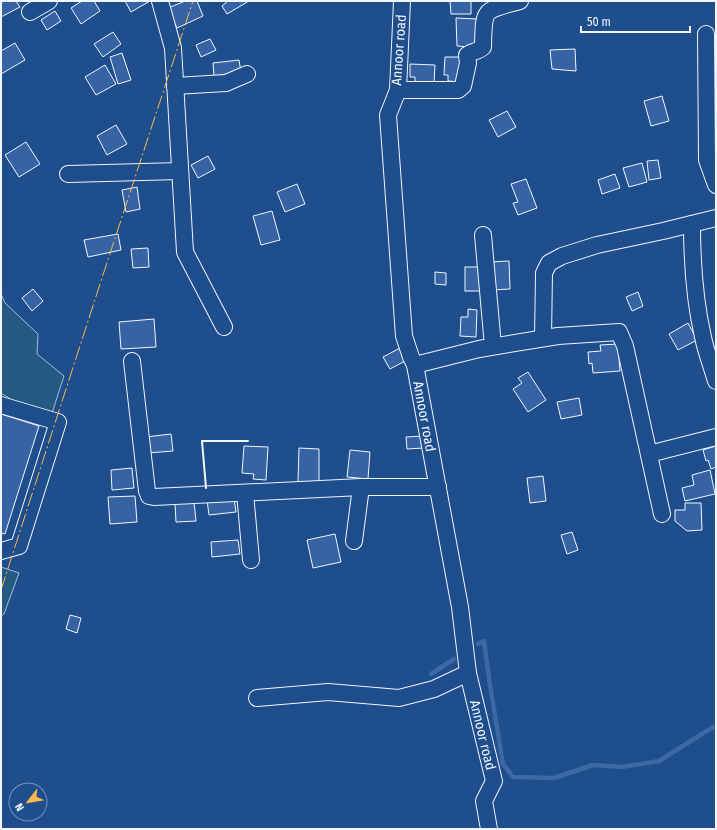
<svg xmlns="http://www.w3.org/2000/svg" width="717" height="830" font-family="'Fira Sans Condensed',sans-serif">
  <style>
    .green { fill: #245a82; stroke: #a8bbd7 }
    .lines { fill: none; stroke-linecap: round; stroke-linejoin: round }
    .stream { stroke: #3b69a3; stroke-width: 4.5 }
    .building { fill: #3563a3; stroke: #f2f6ff }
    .minor-casing { stroke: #f2f6ff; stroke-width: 18 }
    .minor { stroke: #1f4e8c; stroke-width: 16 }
    .wall { stroke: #f2f6ff; stroke-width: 2 }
    .power { stroke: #ffb74d; stroke-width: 1; stroke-dasharray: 14 3 2 3; stroke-linecap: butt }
    .labels { text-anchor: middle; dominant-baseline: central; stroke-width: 3; stroke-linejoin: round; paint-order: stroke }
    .street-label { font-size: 14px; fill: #f2f6ff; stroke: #1f4e8c }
  </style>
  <rect width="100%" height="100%" fill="#1f4e8c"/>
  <g class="green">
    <polygon points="1,294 5,303 38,334 37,354 64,376 52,413 12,400 1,393"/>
    <polygon points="1,567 19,573 4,614 1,616"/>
  </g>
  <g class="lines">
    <g class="stream">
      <polyline points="478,644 484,641 490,685 503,764 513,777 554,778 593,765 622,767 659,761 713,727 716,728"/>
      <polyline points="431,674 454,659"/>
    </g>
  </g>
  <g class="building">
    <polygon points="1,1 16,1 20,7 1,17"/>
    <polygon points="82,1 94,1 100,11 81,24 71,8"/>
    <polygon points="125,1 150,1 131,12"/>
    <polygon points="185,1 197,1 203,16 177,28 168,8"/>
    <polygon points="228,1 249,1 227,14 222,6"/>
    <polygon points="450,1 471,1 471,14 451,14"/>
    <polygon points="55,11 61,21 47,30 41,20"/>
    <polygon points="456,18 478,19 479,48 457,46"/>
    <polygon points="113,32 121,44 103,57 94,44"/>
    <polygon points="210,39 216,50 201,57 196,45"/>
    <polygon points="15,43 25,60 1,74 1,51"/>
    <polygon points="575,49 576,71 552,69 550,50"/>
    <polygon points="122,53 131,80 118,84 110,57"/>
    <polygon points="445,57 461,57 460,82 448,81 448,75 444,75"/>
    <polygon points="239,60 241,72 214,76 213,63"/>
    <polygon points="410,64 435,65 434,84 415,83 415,77 410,77"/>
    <polygon points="105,65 116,84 96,95 85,77"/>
    <polygon points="662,96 669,121 651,126 644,101"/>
    <polygon points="507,111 516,127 498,137 489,120"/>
    <polygon points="116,125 127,144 107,155 97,136"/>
    <polygon points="26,142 40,164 19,177 5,155"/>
    <polygon points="208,156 215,169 198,178 191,165"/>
    <polygon points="658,160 661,178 649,180 647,161"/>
    <polygon points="642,163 647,182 629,187 623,168"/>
    <polygon points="615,174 620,188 602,194 598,180"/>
    <polygon points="526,179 537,208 518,215 513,203 518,202 511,184"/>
    <polygon points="297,184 305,204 285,212 277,192"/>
    <polygon points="137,187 140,209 126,212 122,190"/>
    <polygon points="272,211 280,240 261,245 253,216"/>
    <polygon points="118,234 121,250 88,257 84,240"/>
    <polygon points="148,248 149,267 133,268 131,249"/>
    <polygon points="509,261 510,289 491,290 490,262"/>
    <rect x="465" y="267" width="15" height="24"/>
    <polygon points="435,272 446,273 446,285 435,284"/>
    <polygon points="33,289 43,301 32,311 22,298"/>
    <polygon points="638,292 643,306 632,311 626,297"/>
    <polygon points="468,309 477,310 476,337 460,336 461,317 468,317"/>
    <polygon points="154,319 156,347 121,349 119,322"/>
    <polygon points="688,323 697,340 678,350 669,334"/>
    <polygon points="618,344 620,371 593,373 592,363 589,364 588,352 601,351 600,345"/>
    <polygon points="400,348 407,360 390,369 383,357"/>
    <polygon points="528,372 546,400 528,412 513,389 522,383 518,378"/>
    <polygon points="579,398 582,415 561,419 557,402"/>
    <polygon points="1,414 39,426 5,534 1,533"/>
    <polygon points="171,434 173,451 148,453 146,437"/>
    <polygon points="423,436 424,448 407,449 406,437"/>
    <polygon points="244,446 268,447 266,480 253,479 254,474 242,473"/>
    <polygon points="716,446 716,467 711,469 708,460 706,461 703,450"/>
    <polygon points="299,448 319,449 319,483 298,482"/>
    <polygon points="350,450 370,452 368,479 347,477"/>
    <polygon points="132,468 134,488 112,490 111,470"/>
    <polygon points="710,470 715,494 685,501 682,488 694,485 692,475"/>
    <polygon points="543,476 546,501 530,503 527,478"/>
    <polygon points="135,496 137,522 110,524 108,497"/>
    <polygon points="234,498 236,512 209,515 207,500"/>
    <polygon points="194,502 196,521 176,522 175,503"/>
    <polygon points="685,503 701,503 702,530 687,531 675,521 675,510 685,510"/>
    <polygon points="572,532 578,550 567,554 561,535"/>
    <polygon points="335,534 341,562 313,568 307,540"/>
    <polygon points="238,540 240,554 212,557 211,542"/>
    <polygon points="70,615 81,618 77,633 66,629"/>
  </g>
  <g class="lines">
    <defs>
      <g id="minor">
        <polyline points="160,1 173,48 185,252 224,327"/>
        <path id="s1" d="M402 1 398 90 388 115 404 336 411 357 415 365 460 607 468 673 494 781 484 801 489 829"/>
        <polyline points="30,12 49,1"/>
        <polyline points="706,34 707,160 716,185"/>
        <polyline points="175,86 226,83 247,74"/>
        <path d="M398 90H458L463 86 468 63 467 55C472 51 478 52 483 47 484 8 482 11 520 1"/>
        <polyline points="68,174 180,171"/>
        <path d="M692 224C692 260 695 302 703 337 706 352 712 367 716 381"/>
        <polyline points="483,235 493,346"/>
        <polyline points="543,338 544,273 549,263 562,256 597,245 663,231 716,218"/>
        <polyline points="132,361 147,491 149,496 154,497 361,487 438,487"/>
        <polyline points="415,365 479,349 558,336 619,332 625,346 662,514"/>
        <polyline points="1,405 58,422 19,546 1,551"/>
        <polyline points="649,454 716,437"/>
        <polyline points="245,493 251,560"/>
        <polyline points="354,541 361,487"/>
        <polyline points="257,698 328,692 399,698 434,689 468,673"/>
      </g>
    </defs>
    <use href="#minor" class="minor-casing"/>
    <use href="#minor" class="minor"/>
    <polyline class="wall" points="206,488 202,441 248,441"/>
    <polyline class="power" points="1,590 101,281 193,1"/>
  </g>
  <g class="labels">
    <g class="street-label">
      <text transform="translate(399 50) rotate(-86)">Annoor road</text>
      <text stroke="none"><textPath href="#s1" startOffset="421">Annoor road</textPath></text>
      <text stroke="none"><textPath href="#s1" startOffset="745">Annoor road</textPath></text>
    </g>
  </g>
  <rect width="717" height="830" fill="none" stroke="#f2f6ff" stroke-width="4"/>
  <g transform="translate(28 802) rotate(239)"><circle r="19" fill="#1f4e8c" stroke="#7391ba"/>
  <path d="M0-3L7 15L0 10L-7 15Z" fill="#ffb74d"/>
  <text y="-6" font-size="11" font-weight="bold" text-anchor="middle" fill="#f2f6ff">N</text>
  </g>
  <path d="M581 26v6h109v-6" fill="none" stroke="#f2f6ff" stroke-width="2"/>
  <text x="587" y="26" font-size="12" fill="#f2f6ff" stroke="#1f4e8c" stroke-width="3" paint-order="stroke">50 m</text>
</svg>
